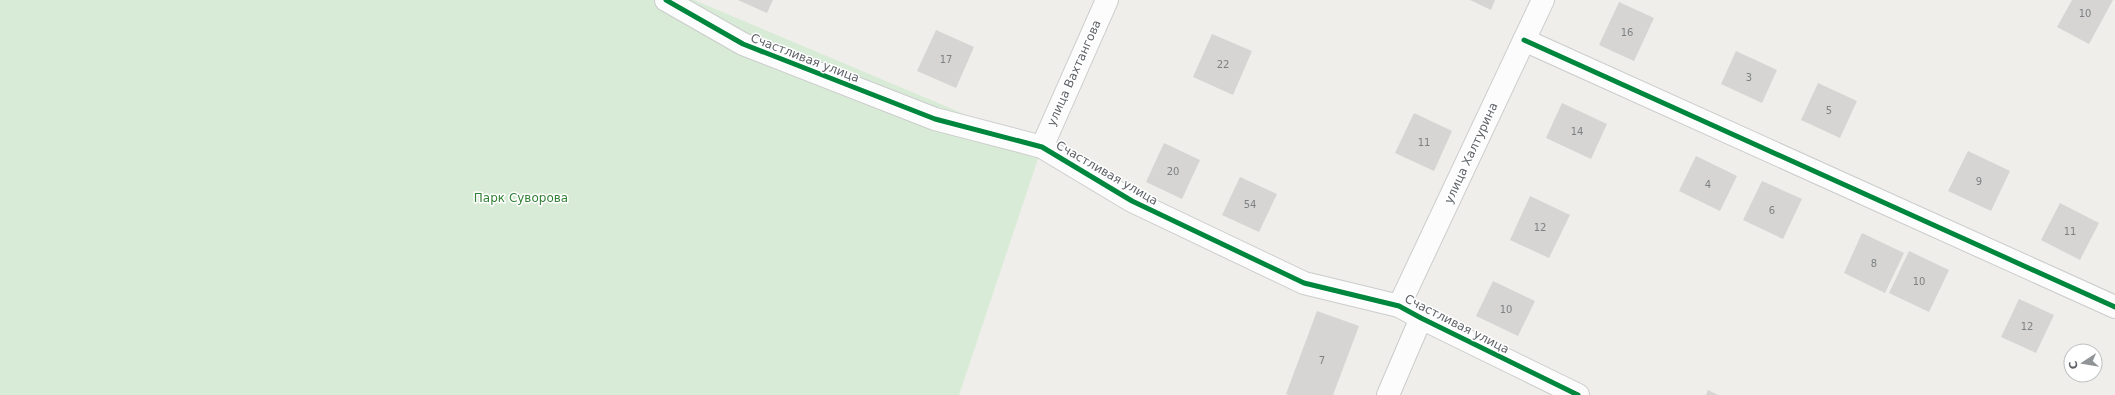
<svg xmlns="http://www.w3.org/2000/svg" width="2115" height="395" font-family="'DejaVu Sans',sans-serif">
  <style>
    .green { fill: #d8ebd6 }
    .building { fill: #d6d5d3 }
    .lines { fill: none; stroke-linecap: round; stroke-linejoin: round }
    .minor-casing { stroke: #cbcccc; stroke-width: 24 }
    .minor { stroke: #fdfcfc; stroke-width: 22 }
    .cycleway-casing { stroke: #fff; stroke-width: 8 }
    .cycleway { stroke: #00873e; stroke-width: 5 }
    .labels { text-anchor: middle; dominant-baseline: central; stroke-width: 3; stroke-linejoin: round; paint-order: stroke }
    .number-label { font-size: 10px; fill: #7e8184 }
    .street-label { font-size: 12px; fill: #5f6368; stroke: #fff }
    .park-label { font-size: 12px; fill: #348238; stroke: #fff }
  </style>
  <rect width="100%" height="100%" fill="#efeeea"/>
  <polygon class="green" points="0,0 694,0 1042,147 959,395 0,395"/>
  <g class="building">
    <polygon points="738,0 773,0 767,13"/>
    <polygon points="1470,0 1495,0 1491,10"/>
    <polygon points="2072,0 2113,0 2089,44 2057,27"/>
    <polygon points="1619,2 1654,18 1634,61 1599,45"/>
    <polygon points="936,30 974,47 956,88 917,71"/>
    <polygon points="1212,34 1252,51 1233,95 1193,77"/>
    <polygon points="1736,51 1777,70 1762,103 1721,84"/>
    <polygon points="1818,83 1857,101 1840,138 1801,120"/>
    <polygon points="1562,103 1607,124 1591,159 1546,138"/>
    <polygon points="1414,113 1452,131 1434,171 1395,153"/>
    <polygon points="1164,143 1200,160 1182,199 1146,182"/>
    <polygon points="1968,151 2010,171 1991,211 1948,191"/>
    <polygon points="1696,156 1737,176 1720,211 1679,191"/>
    <polygon points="1240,177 1277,194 1259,232 1222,215"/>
    <polygon points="1762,181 1802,199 1783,239 1743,220"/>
    <polygon points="1530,196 1570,215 1549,258 1510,240"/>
    <polygon points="2060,203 2099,223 2080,260 2041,240"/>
    <polygon points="1862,233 1904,253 1885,293 1844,273"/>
    <polygon points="1909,251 1949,270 1929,312 1889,293"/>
    <polygon points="1493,281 1535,301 1518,336 1476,316"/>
    <polygon points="2019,299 2054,315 2036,353 2001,337"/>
    <polygon points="1317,311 1359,326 1333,395 1289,395 1286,394"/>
    <polygon points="1708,390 1718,395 1706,395"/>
  </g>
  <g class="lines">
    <defs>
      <g id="minor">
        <polyline points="666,0 743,44 935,119 1042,147 1132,201 1304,283 1399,306 1421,318 1578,395"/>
        <polyline points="1524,40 2115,307"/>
        <polyline points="1042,147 1107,0"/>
        <polyline points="1399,306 1543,0"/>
        <polyline points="1388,395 1421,318"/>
      </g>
    </defs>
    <use href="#minor" class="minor-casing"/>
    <use href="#minor" class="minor"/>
    <defs>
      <g id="cycleway">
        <polyline points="666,0 743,44 935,119 1042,147 1132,201 1304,283 1399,306 1421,318 1578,395"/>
        <polyline points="1524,40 2115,307"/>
      </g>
    </defs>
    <use href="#cycleway" class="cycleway-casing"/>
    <use href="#cycleway" class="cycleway"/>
  </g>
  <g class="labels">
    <g class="number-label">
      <text x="2085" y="13">10</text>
      <text x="1627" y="32">16</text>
      <text x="946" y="59">17</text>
      <text x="1223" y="64">22</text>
      <text x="1749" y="77">3</text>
      <text x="1829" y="110">5</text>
      <text x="1577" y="131">14</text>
      <text x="1424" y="142">11</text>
      <text x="1173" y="171">20</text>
      <text x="1979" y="181">9</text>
      <text x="1708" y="184">4</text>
      <text x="1250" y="204">54</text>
      <text x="1772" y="210">6</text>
      <text x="1540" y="227">12</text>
      <text x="2070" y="231">11</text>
      <text x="1874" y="263">8</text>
      <text x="1919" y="281">10</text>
      <text x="1506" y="309">10</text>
      <text x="2027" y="326">12</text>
      <text x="1322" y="360">7</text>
    </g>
    <g class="street-label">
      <text transform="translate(805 58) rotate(21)">Счастливая улица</text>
      <text transform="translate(1074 73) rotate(-66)">улица Вахтангова</text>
      <text transform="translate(1471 153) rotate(-65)">улица Халтурина</text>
      <text transform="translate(1107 173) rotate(30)">Счастливая улица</text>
      <text transform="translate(1457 324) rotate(27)">Счастливая улица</text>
    </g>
    <g class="park-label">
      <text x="521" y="198">Парк Суворова</text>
    </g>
  </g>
  <g transform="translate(2083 363) rotate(258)"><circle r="19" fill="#ffffff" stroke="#bfc1c3"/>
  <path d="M0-3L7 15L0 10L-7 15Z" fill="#919496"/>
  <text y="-6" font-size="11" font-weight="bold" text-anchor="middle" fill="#5f6368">С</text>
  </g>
</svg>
